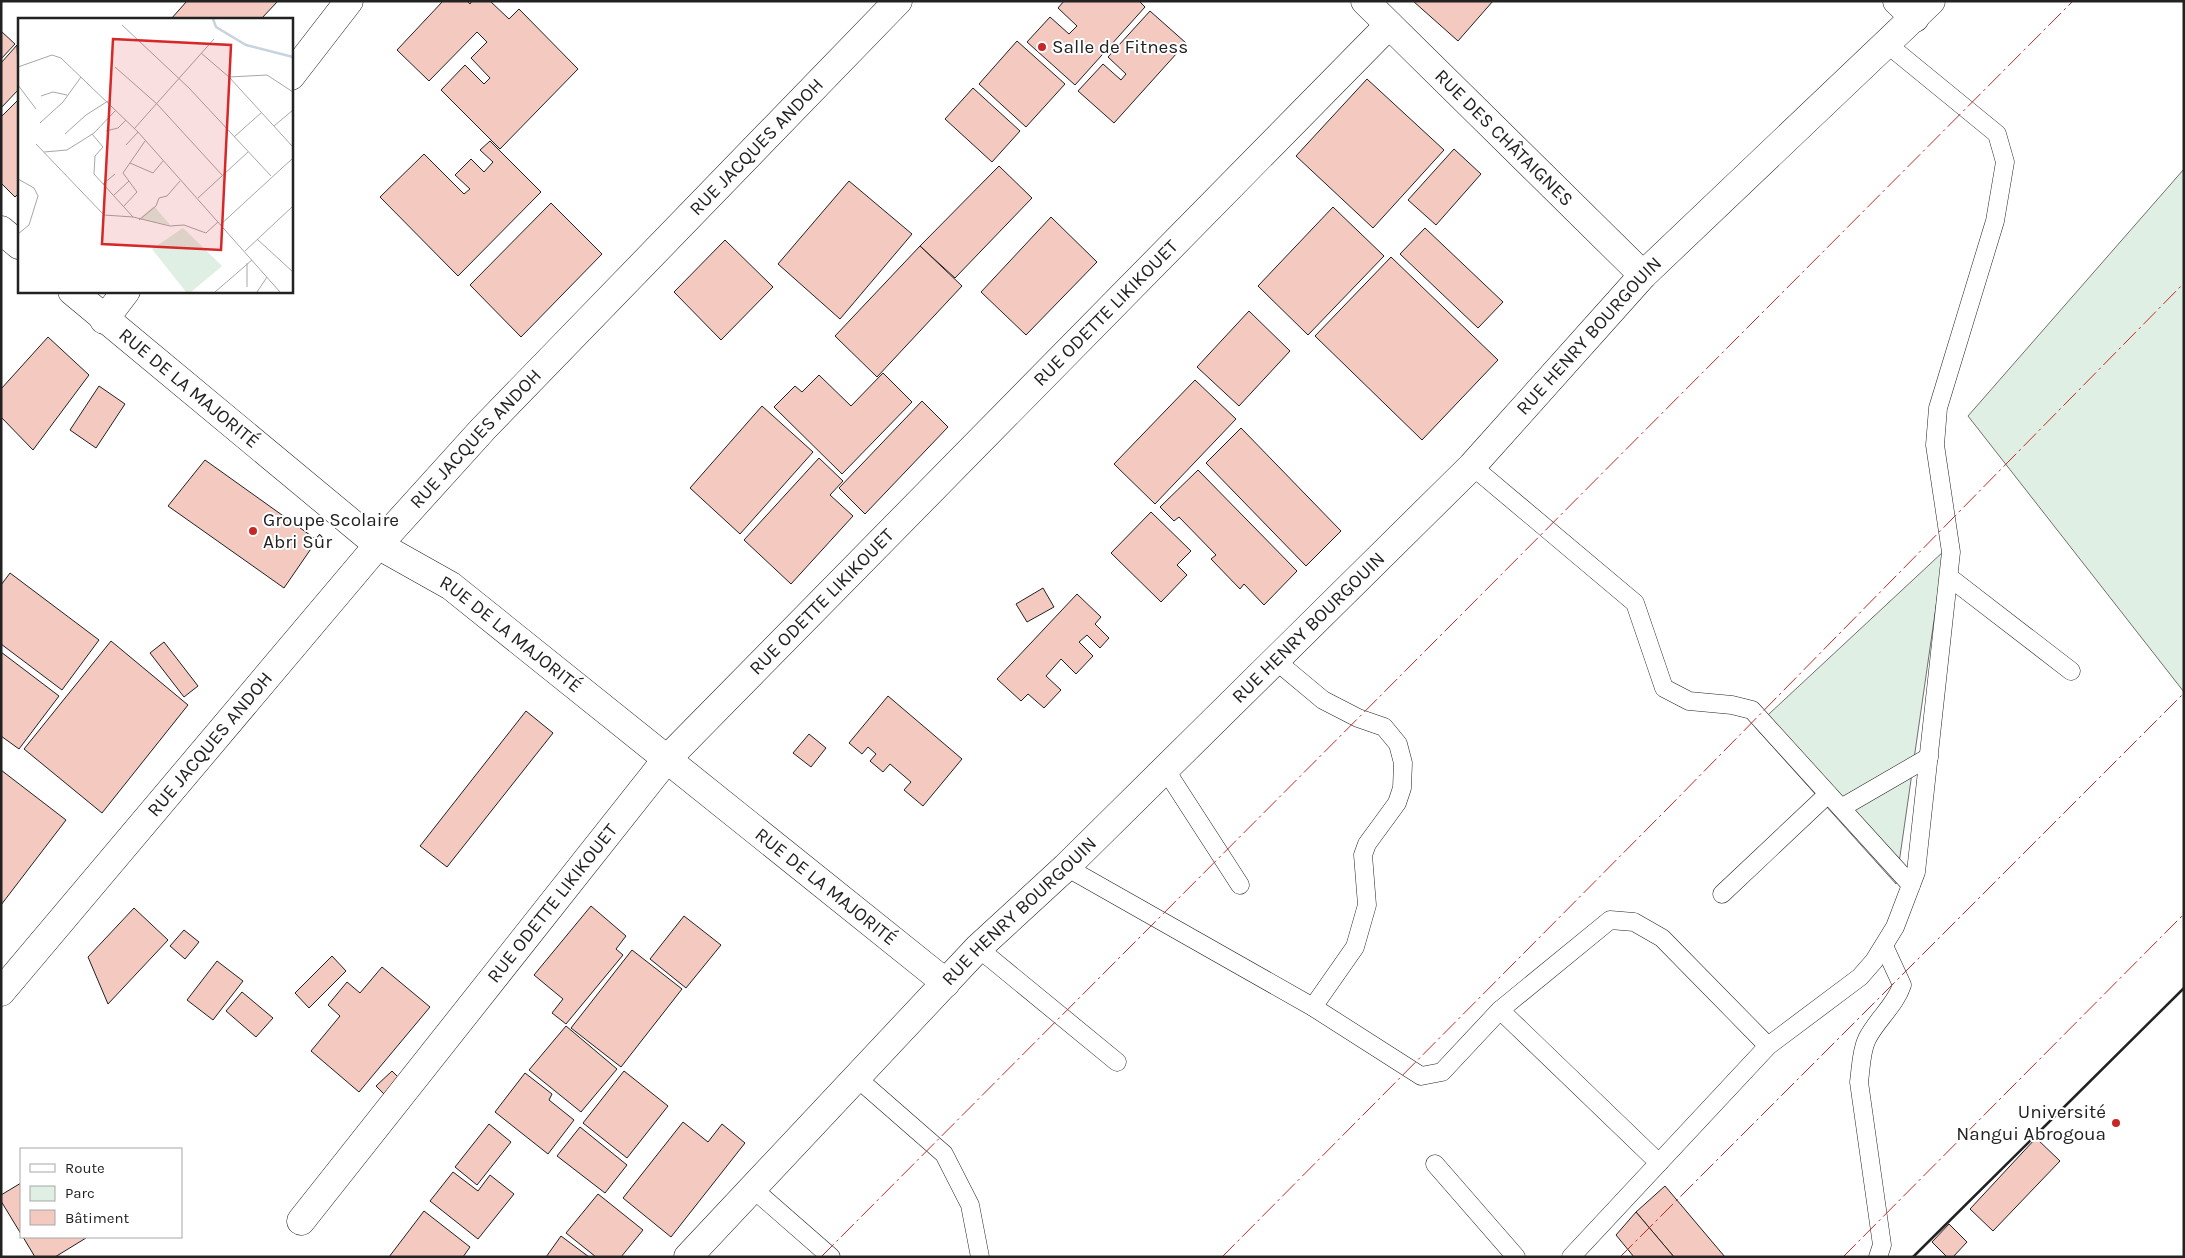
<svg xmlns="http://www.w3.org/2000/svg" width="2185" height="1258" font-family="Karla,sans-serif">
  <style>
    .green { fill: #e0efe3; stroke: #6f6f6f }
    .building { fill: #f3c9c0; stroke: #222 }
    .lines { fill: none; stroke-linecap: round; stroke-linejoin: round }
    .service-casing { stroke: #222; stroke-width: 19 }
    .minor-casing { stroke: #222; stroke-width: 29 }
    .service { stroke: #fff; stroke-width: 18 }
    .minor { stroke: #fff; stroke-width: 28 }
    .wall { stroke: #222; stroke-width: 2.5 }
    .power { stroke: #c62828; stroke-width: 1; stroke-dasharray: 18 4 2.5 4; stroke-linecap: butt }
    .poi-dot { fill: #c62828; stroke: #fff; stroke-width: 2 }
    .labels { text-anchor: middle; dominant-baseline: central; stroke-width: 4; stroke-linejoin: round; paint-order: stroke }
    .poi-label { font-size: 19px; fill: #222; stroke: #fff; text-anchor: start }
    .street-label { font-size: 19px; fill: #222; stroke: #fff }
    .inset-river { fill: none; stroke: #c7d3dd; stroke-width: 2.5 }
    .inset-road { fill: none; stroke: #a7a7a7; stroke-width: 1 }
    .view { fill: #d62828; fill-opacity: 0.15; stroke: #d62828; stroke-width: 2.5 }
    .inset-edge { fill: none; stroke: #222; stroke-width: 2.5 }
  </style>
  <rect width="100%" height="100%" fill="#fff"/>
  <g class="green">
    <polygon points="2184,169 2184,692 1968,416"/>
    <polygon points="1944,551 1896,884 1755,727"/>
  </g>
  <g class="building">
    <polygon points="187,1 278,1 261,19 171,19"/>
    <polygon points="443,1 467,1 470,4 472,1 490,1 509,19 519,9 578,69 500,149 441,90 465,65 484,84 490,78 471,58 487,42 477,32 429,81 397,50"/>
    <polygon points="1064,1 1139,1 1145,7 1075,85 1027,42 1050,17 1069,34 1077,26 1058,8"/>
    <polygon points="1413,1 1493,1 1458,41"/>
    <polygon points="1150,11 1186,43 1114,123 1078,91 1103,64 1121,80 1126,74 1108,57"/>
    <polygon points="1,31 15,44 1,59"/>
    <polygon points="1017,41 1065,84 1026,127 979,84"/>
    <polygon points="17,45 19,89 1,108 1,63"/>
    <polygon points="1367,79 1444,150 1373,228 1296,156"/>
    <polygon points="973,88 1020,131 992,162 945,119"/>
    <polygon points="19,99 19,193 15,197 1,183 1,117"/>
    <polygon points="490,141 541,192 458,276 380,197 424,154 464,194 470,189 455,175 471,159 484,172 493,162 480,150"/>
    <polygon points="1454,149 1481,174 1436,225 1408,200"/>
    <polygon points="999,166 1032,198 955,278 920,246"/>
    <polygon points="849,181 912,234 840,319 778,264"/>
    <polygon points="551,203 602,254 521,337 470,285"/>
    <polygon points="1333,207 1384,256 1308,335 1258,286"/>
    <polygon points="1051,217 1097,262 1026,335 981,292"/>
    <polygon points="1425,228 1503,302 1478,328 1400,254"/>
    <polygon points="725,240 773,287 721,340 674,292"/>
    <polygon points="920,246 962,286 877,377 835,336"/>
    <polygon points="1391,257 1498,360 1422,440 1315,336"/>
    <polygon points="1249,311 1290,351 1239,406 1197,367"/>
    <polygon points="48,337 89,375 33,450 1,417 1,389"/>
    <polygon points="883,373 912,402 842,474 774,407 795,386 802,392 819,375 851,406"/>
    <polygon points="1195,380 1236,419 1155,504 1114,464"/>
    <polygon points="99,386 125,404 96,448 70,430"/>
    <polygon points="922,401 948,427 865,514 839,488"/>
    <polygon points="762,406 813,452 740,534 690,488"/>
    <polygon points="1241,428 1341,531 1306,566 1206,463"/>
    <polygon points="819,458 843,481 830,495 853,516 791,584 744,540"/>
    <polygon points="205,460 317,540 284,588 168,506"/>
    <polygon points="1198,470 1297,571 1264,605 1244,584 1240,589 1211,559 1216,555 1179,517 1174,521 1160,507"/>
    <polygon points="1151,512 1191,551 1177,565 1187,575 1161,602 1111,553"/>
    <polygon points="10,573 99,640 62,690 1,644 1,585"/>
    <polygon points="1043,588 1054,607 1027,622 1016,604"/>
    <polygon points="1077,594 1101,617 1095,624 1109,638 1100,648 1087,635 1079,642 1093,656 1076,674 1061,659 1046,676 1061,690 1044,708 1028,694 1021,701 997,679"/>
    <polygon points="111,641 188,705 102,813 24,749"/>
    <polygon points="164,642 198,686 184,697 150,653"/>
    <polygon points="1,652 59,696 19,749 1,736"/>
    <polygon points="888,696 962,759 923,806 904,790 911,782 890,764 883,772 870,761 876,754 868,747 862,754 849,743"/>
    <polygon points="526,711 553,733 447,867 420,846"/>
    <polygon points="809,734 826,748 811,767 793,753"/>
    <polygon points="1,770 66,820 1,905"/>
    <polygon points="591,906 626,936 616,949 623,955 566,1024 552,1013 563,999 534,975"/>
    <polygon points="134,908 168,940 108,1004 88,957"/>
    <polygon points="684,916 721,945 686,988 650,959"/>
    <polygon points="184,930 199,942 185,959 170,946"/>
    <polygon points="632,950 682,989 621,1067 571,1028"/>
    <polygon points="332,956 346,971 309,1008 295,993"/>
    <polygon points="217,961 243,981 213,1020 187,1000"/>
    <polygon points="382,967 430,1007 359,1092 311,1051 340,1016 328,1005 347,982 360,993"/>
    <polygon points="242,992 273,1018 256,1037 226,1011"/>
    <polygon points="566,1026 617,1069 581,1112 529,1070"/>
    <polygon points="392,1071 408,1087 392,1102 376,1086"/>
    <polygon points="624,1071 668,1106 627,1158 583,1123"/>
    <polygon points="525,1073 552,1094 549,1100 574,1120 548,1154 495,1112"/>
    <polygon points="683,1122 708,1142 722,1124 745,1143 671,1237 623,1198"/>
    <polygon points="489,1124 511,1142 477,1185 455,1167"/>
    <polygon points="580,1127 627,1165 605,1193 557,1156"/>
    <polygon points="2036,1138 2060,1161 1993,1231 1970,1209"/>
    <polygon points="453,1172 478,1191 490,1175 514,1194 478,1239 430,1201"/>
    <polygon points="21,1183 21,1234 1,1201 1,1195"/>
    <polygon points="1665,1186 1725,1257 1674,1257 1636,1212"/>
    <polygon points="598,1194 643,1230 621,1257 596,1257 566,1233"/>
    <polygon points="424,1211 470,1247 463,1257 389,1257"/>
    <polygon points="1636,1212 1674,1257 1634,1257 1616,1235"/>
    <polygon points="1949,1224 1967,1242 1953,1257 1947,1257 1932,1242"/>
    <polygon points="561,1236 589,1257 546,1257"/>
    <polygon points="23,1237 85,1237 86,1238 55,1257 35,1257"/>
  </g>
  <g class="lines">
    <defs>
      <g id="service">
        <polyline points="1472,466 1635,603 1664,688 1689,701 1732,705 1752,710 1911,885"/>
        <polyline points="1949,577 2071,671"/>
        <polyline points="1275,660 1323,700 1358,718 1384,727 1398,744 1403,763 1402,788 1397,803 1367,844 1363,855 1367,905 1355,947 1313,1007"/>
        <polyline points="1165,769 1240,885"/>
        <polyline points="1841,808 1929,757"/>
        <polyline points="1066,867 1313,1007 1421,1076 1442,1072 1500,1010 1610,920 1634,922 1662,938 1768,1046"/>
        <polyline points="1722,894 1828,794"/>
        <polyline points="978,948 1117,1062"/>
        <polyline points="1500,1010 1659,1163"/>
        <polyline points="857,1078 944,1154 970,1205 980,1257"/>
        <polyline points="1435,1164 1516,1257"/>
        <polyline points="752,1188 831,1257"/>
        <polyline points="1571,1257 1768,1046 1860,977 1874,961 1895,927 1916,872 1951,552 1935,445 1938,408 1995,221 2005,162 1997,134 1887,44"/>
        <path d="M1878 1257 1882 1245 1859 1082C1861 1068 1861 1051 1867 1039 1877 1019 1895 1006 1902 985L1884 946"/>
      </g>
      <g id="minor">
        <path id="s1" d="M1365 1 1643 275"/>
        <polyline points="1897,1 1915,18"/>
        <polyline points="291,76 349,1"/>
        <polyline points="1,230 19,245"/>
        <path id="s2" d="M72 291 378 545 451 586 946 983"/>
        <polyline points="104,320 126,291"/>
        <path id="s3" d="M1 992 378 545 483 429 898 1"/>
        <path id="s4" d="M301 1221 666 760 1389 25"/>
        <path id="s5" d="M688 1257 978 948 1066 867 1472 466 1643 275 1931 1"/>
      </g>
    </defs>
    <use href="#service" class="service-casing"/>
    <use href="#minor" class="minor-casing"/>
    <use href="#service" class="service"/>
    <use href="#minor" class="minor"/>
    <polyline class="wall" points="1913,1257 2184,988"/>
    <g class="power">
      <polyline points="821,1257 2073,1"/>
      <polyline points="1222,1257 1666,810 2184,283"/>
      <polyline points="1620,1257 2184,693"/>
      <polyline points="1843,1257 2184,914"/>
    </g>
  </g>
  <g class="poi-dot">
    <circle cx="1042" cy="47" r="5"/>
    <circle cx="253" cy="531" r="5"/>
    <circle cx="2116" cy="1123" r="5"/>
  </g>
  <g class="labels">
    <g class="poi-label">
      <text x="1052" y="47">Salle de Fitness</text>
      <text x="263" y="520">Groupe Scolaire<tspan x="263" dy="22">Abri Sûr</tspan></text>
      <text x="2106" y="1112" text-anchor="end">Université<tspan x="2106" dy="22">Nangui Abrogoua</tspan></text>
    </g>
    <g class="street-label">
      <text stroke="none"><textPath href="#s1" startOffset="195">RUE DES CHÂTAIGNES</textPath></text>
      <text stroke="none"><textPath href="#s3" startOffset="1134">RUE JACQUES ANDOH</textPath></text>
      <text stroke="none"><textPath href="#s4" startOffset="1215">RUE ODETTE LIKIKOUET</textPath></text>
      <text stroke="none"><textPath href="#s5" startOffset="1289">RUE HENRY BOURGOUIN</textPath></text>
      <text stroke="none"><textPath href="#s2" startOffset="152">RUE DE LA MAJORITÉ</textPath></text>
      <text stroke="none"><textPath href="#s3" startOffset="729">RUE JACQUES ANDOH</textPath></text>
      <text stroke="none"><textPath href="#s4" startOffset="810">RUE ODETTE LIKIKOUET</textPath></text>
      <text stroke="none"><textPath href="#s5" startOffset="884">RUE HENRY BOURGOUIN</textPath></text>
      <text stroke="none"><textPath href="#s2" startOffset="558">RUE DE LA MAJORITÉ</textPath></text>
      <text stroke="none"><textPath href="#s3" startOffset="324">RUE JACQUES ANDOH</textPath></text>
      <text stroke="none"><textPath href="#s2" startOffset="962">RUE DE LA MAJORITÉ</textPath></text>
      <text stroke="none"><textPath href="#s4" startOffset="405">RUE ODETTE LIKIKOUET</textPath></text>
      <text stroke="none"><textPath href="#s5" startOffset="479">RUE HENRY BOURGOUIN</textPath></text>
    </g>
  </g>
  <g transform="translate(18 18)">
    <rect width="275" height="275" fill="#fff"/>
    <path d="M136 188 152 207 121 201ZM165 210 204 248 173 274H168L134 231Z" fill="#e0efe3"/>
    <path class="inset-river" d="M195 1 198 9 228 27 275 39"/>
    <path class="inset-road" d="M104 7 171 70 253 158M183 35 211 59 275 129M0 49 34 37 43 40 120 114 262 274M97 49 139 86 204 157M211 59 249 57 275 74M0 67 18 91M23 78 35 74 49 77M22 105 45 84 63 59M256 108 275 92M116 111 196 21M88 113 100 110 108 102M47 116 68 97 90 83M74 116 85 129 77 138 76 156 115 199 152 208 166 207 188 215 200 204M216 119 243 95M18 126 86 197 115 199M108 127 120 114M26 134 49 132 76 115 98 92M112 145 135 155 145 143M0 161 16 170 20 178 11 207 0 216M85 166 97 156M96 177 111 163M180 180 230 134M106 188 119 174 105 155 127 123M121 202 138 188 141 180 149 178 162 163M202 207 275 140M239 221 275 254M227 233 275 188M229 269V245M197 274 234 242M239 274 249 259"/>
    <path class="view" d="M95 21 213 27 203 232 84 226Z"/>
    <rect width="275" height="275" class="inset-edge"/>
  </g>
  <rect width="2185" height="1258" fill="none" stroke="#222222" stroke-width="5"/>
  <rect x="20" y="1148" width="162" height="90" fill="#ffffff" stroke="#a7a7a7"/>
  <rect x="30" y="1164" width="25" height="8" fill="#ffffff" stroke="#a7a7a7"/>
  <text x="65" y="1173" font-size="15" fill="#222222">Route</text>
  <rect x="30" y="1186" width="25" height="15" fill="#e0efe3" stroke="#a7a7a7"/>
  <text x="65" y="1198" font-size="15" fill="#222222">Parc</text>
  <rect x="30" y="1210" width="25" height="15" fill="#f3c9c0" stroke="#a7a7a7"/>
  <text x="65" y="1223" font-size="15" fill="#222222">Bâtiment</text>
</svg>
